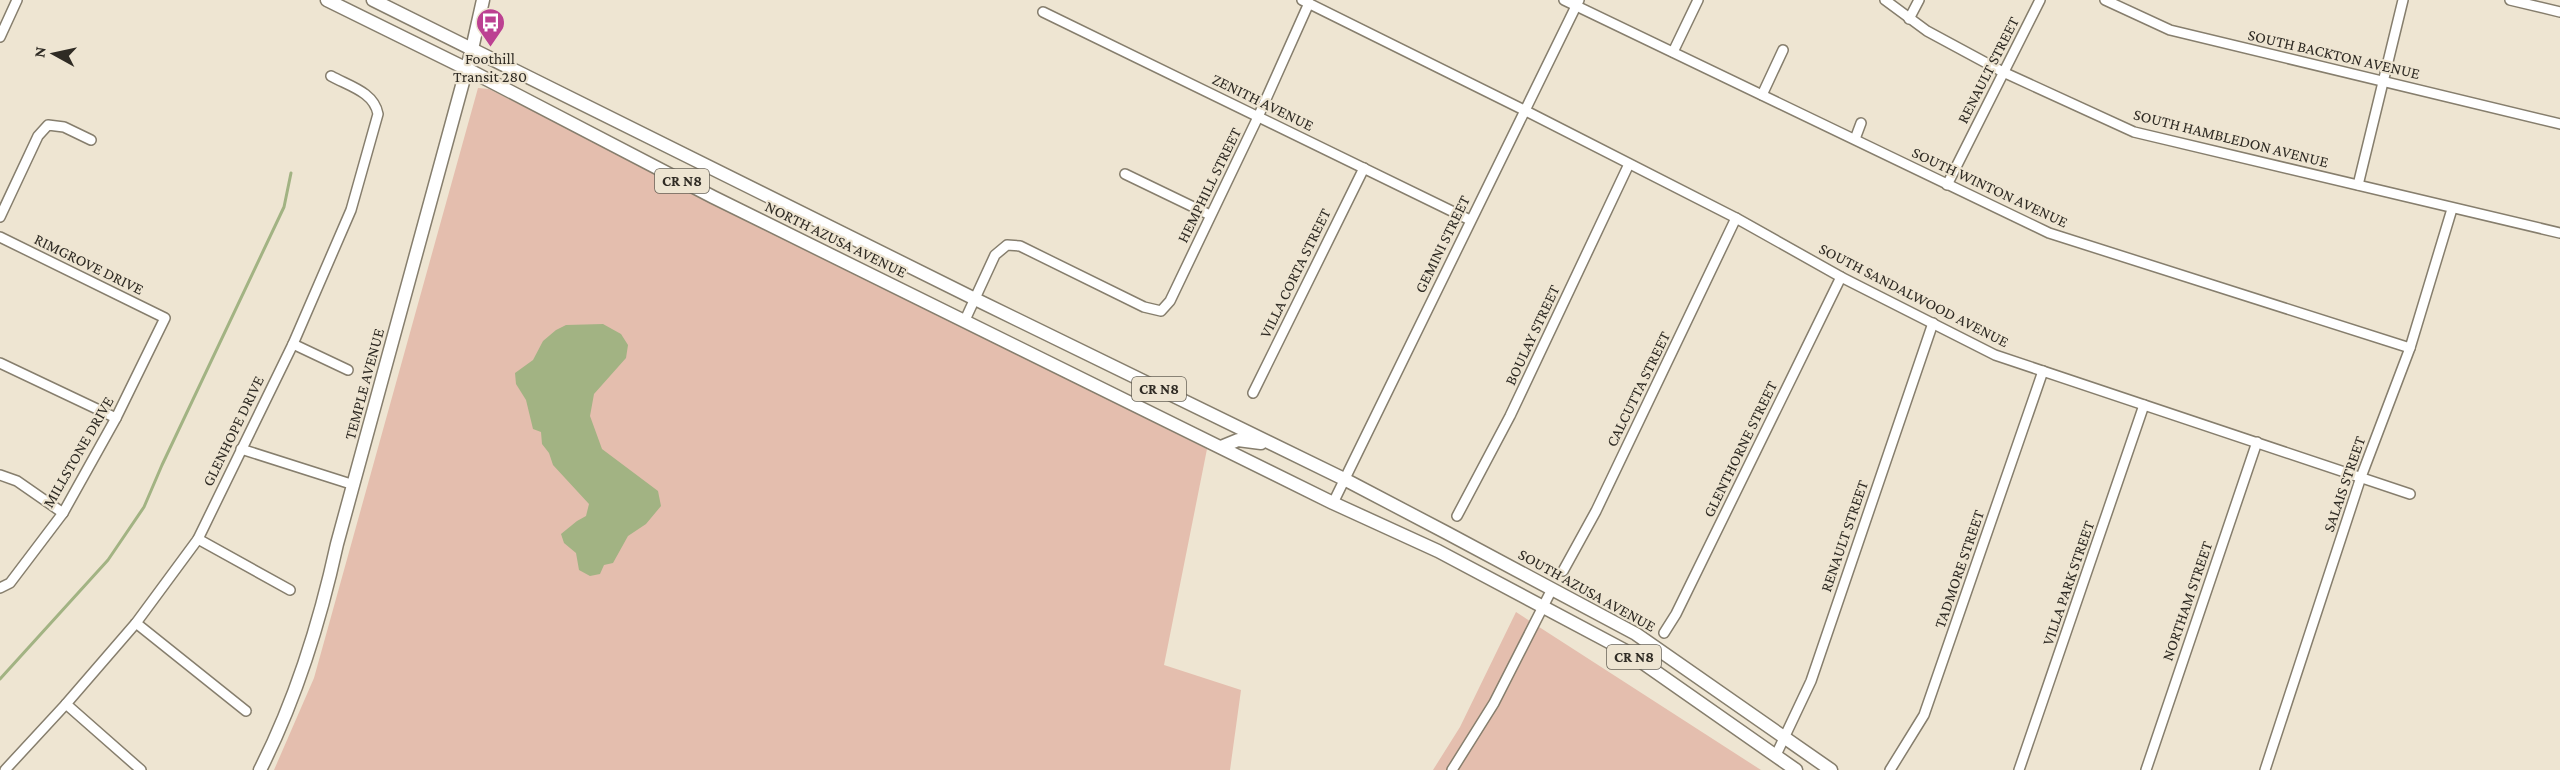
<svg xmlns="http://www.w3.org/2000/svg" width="2560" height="770" font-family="'Crimson Pro',serif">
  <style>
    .green { fill: #e4beae }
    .water { fill: #a2b383 }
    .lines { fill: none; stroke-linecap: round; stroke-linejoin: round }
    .stream { stroke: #a2b383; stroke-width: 3 }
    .minor-casing { stroke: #867e6d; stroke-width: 12 }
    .major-casing { stroke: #867e6d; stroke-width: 15 }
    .minor { stroke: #fff; stroke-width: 9 }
    .major { stroke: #fff; stroke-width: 12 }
    .labels { text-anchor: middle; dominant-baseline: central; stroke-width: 4.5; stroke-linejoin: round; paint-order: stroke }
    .shield { fill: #eee5d2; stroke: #686358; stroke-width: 1.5 }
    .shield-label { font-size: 15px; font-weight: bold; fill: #2f2b24 }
    .street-label { font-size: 16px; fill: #2f2b24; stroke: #eee5d2 }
    .poi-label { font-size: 16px; fill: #2f2b24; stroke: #eee5d2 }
  </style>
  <rect width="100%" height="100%" fill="#eee5d2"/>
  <g class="green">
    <polygon points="478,88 489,89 1207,449 1164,665 1241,690 1230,770 274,770 314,678"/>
    <polygon points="1516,612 1761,770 1433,770 1460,727"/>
  </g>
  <polygon class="water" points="603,324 621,334 628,345 626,358 594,394 590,416 602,449 658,491 661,506 646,524 628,536 613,563 604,565 600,574 590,576 579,570 576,553 564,543 561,534 577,521 586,516 589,504 553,465 549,453 542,444 541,432 533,429 526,400 516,384 515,373 533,360 543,341 556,330 566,325"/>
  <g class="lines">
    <polyline class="stream" points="0,679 108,560 144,507 162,465 284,207 291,173"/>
    <defs>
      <g id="minor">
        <polyline points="1302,0 1526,111 1736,218 1841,277 1995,355 2410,494"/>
        <polyline points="1564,0 2049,233 2410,348"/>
        <polyline points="1885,0 1927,31 2003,72 2134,132 2560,233"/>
        <polyline points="2105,0 2170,30 2560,124"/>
        <polyline points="2510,0 2560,12"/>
        <polyline points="1043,12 1470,220"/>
        <polyline points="1909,19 1919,0"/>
        <polyline points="0,37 17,0"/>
        <polyline points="1673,52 1698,0"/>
        <polyline points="1762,95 1783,50"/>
        <polyline points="1855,139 1861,123"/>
        <polyline points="1125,174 1210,215"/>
        <polyline points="1947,185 2040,0"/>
        <polyline points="2358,185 2403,0"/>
        <polyline points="0,217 38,136 48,125 64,127 91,140"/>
        <polyline points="0,237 165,318 116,418 63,513 10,583 0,588"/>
        <polyline points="965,320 995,255 1007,245 1020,246 1144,307 1161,311 1170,301 1258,117 1309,3"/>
        <polyline points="293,344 348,370"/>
        <polyline points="0,363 116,418"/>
        <polyline points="1253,393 1364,168"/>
        <polyline points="241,449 354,485"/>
        <polyline points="0,475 17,481 63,513"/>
        <polyline points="1333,503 1579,0"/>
        <polyline points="1457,516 1510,416 1629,164"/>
        <polyline points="198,539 290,590"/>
        <polyline points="1563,571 1596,511 1736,218"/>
        <polyline points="136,623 246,711"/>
        <polyline points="1664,633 1676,614 1841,277"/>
        <polyline points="66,704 141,770"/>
        <polyline points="1776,755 1811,681 1933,323"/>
        <path d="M5 770 66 704 136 623 198 539 293 344 351 210 378 114C374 92 349 86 331 76"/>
        <polyline points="1452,770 1494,703 1552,589"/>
        <polyline points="1890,770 1924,715 2043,371"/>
        <polyline points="2019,770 2144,405"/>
        <polyline points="2146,770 2257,442"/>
        <polyline points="2265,770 2361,477 2410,348 2452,209"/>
      </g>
      <g id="major">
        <polyline points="327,0 467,69 713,197 1333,503 1438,551 1626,651 1796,770"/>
        <polyline points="373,0 975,299 1344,479 1447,533 1636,634 1831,770"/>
        <polyline points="1221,447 1238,440 1261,443"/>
        <path d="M260 770C296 699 320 622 337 544L472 49 483 0"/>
      </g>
    </defs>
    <use href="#minor" class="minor-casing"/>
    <use href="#major" class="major-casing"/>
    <use href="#minor" class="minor"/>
    <use href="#major" class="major"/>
  </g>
  <defs>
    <symbol id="bus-pin" viewBox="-11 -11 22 30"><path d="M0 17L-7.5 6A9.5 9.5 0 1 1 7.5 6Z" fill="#bc4192" stroke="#eee5d2"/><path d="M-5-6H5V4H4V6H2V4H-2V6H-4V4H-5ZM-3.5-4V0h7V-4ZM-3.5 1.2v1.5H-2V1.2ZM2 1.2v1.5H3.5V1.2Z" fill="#fff"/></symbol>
  </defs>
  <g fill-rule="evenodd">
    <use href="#bus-pin" x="474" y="6" width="33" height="45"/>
  </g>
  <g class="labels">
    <g class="shield">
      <rect x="655" y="169" width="54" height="24" rx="4.5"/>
      <rect x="1132" y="377" width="54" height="24" rx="4.5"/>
      <rect x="1607" y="645" width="54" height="24" rx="4.5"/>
    </g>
    <g class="shield-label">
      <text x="682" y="181">CR N8</text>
      <text x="1159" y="389">CR N8</text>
      <text x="1634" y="657">CR N8</text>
    </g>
    <g class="street-label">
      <text transform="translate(2334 54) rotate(13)">SOUTH BACKTON AVENUE</text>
      <text transform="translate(1988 70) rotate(-63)">RENAULT STREET</text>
      <text transform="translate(1263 102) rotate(26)">ZENITH AVENUE</text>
      <text transform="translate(2231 138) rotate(14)">SOUTH HAMBLEDON AVENUE</text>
      <text transform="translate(1209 185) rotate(-64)">HEMPHILL STREET</text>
      <text transform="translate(1990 187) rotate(25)">SOUTH WINTON AVENUE</text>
      <text transform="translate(836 239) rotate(26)">NORTH AZUSA AVENUE</text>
      <text transform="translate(1442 244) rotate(-64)">GEMINI STREET</text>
      <text transform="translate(89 264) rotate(26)">RIMGROVE DRIVE</text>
      <text transform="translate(1295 273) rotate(-64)">VILLA CORTA STREET</text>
      <text transform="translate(1914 295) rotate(27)">SOUTH SANDALWOOD AVENUE</text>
      <text transform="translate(1532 335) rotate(-65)">BOULAY STREET</text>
      <text transform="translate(364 384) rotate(-75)">TEMPLE AVENUE</text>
      <text transform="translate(1638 389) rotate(-64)">CALCUTTA STREET</text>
      <text transform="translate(233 431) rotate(-64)">GLENHOPE DRIVE</text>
      <text transform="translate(1740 449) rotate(-64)">GLENTHORNE STREET</text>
      <text transform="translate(78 452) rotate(-60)">MILLSTONE DRIVE</text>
      <text transform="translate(2344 484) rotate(-71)">SALAIS STREET</text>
      <text transform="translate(1844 536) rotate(-71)">RENAULT STREET</text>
      <text transform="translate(1959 569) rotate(-71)">TADMORE STREET</text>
      <text transform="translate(2068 583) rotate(-71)">VILLA PARK STREET</text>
      <text transform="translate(1587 590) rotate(29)">SOUTH AZUSA AVENUE</text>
      <text transform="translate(2187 601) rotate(-71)">NORTHAM STREET</text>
    </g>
    <g class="poi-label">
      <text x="490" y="58">Foothill<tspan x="490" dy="18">Transit 280</tspan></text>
    </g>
  </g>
  <g transform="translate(54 54) rotate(278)" stroke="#eee5d2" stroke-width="4.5" paint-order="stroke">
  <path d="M0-4.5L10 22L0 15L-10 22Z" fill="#2f2b24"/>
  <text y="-9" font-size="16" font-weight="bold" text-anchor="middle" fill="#2f2b24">N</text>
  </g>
</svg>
